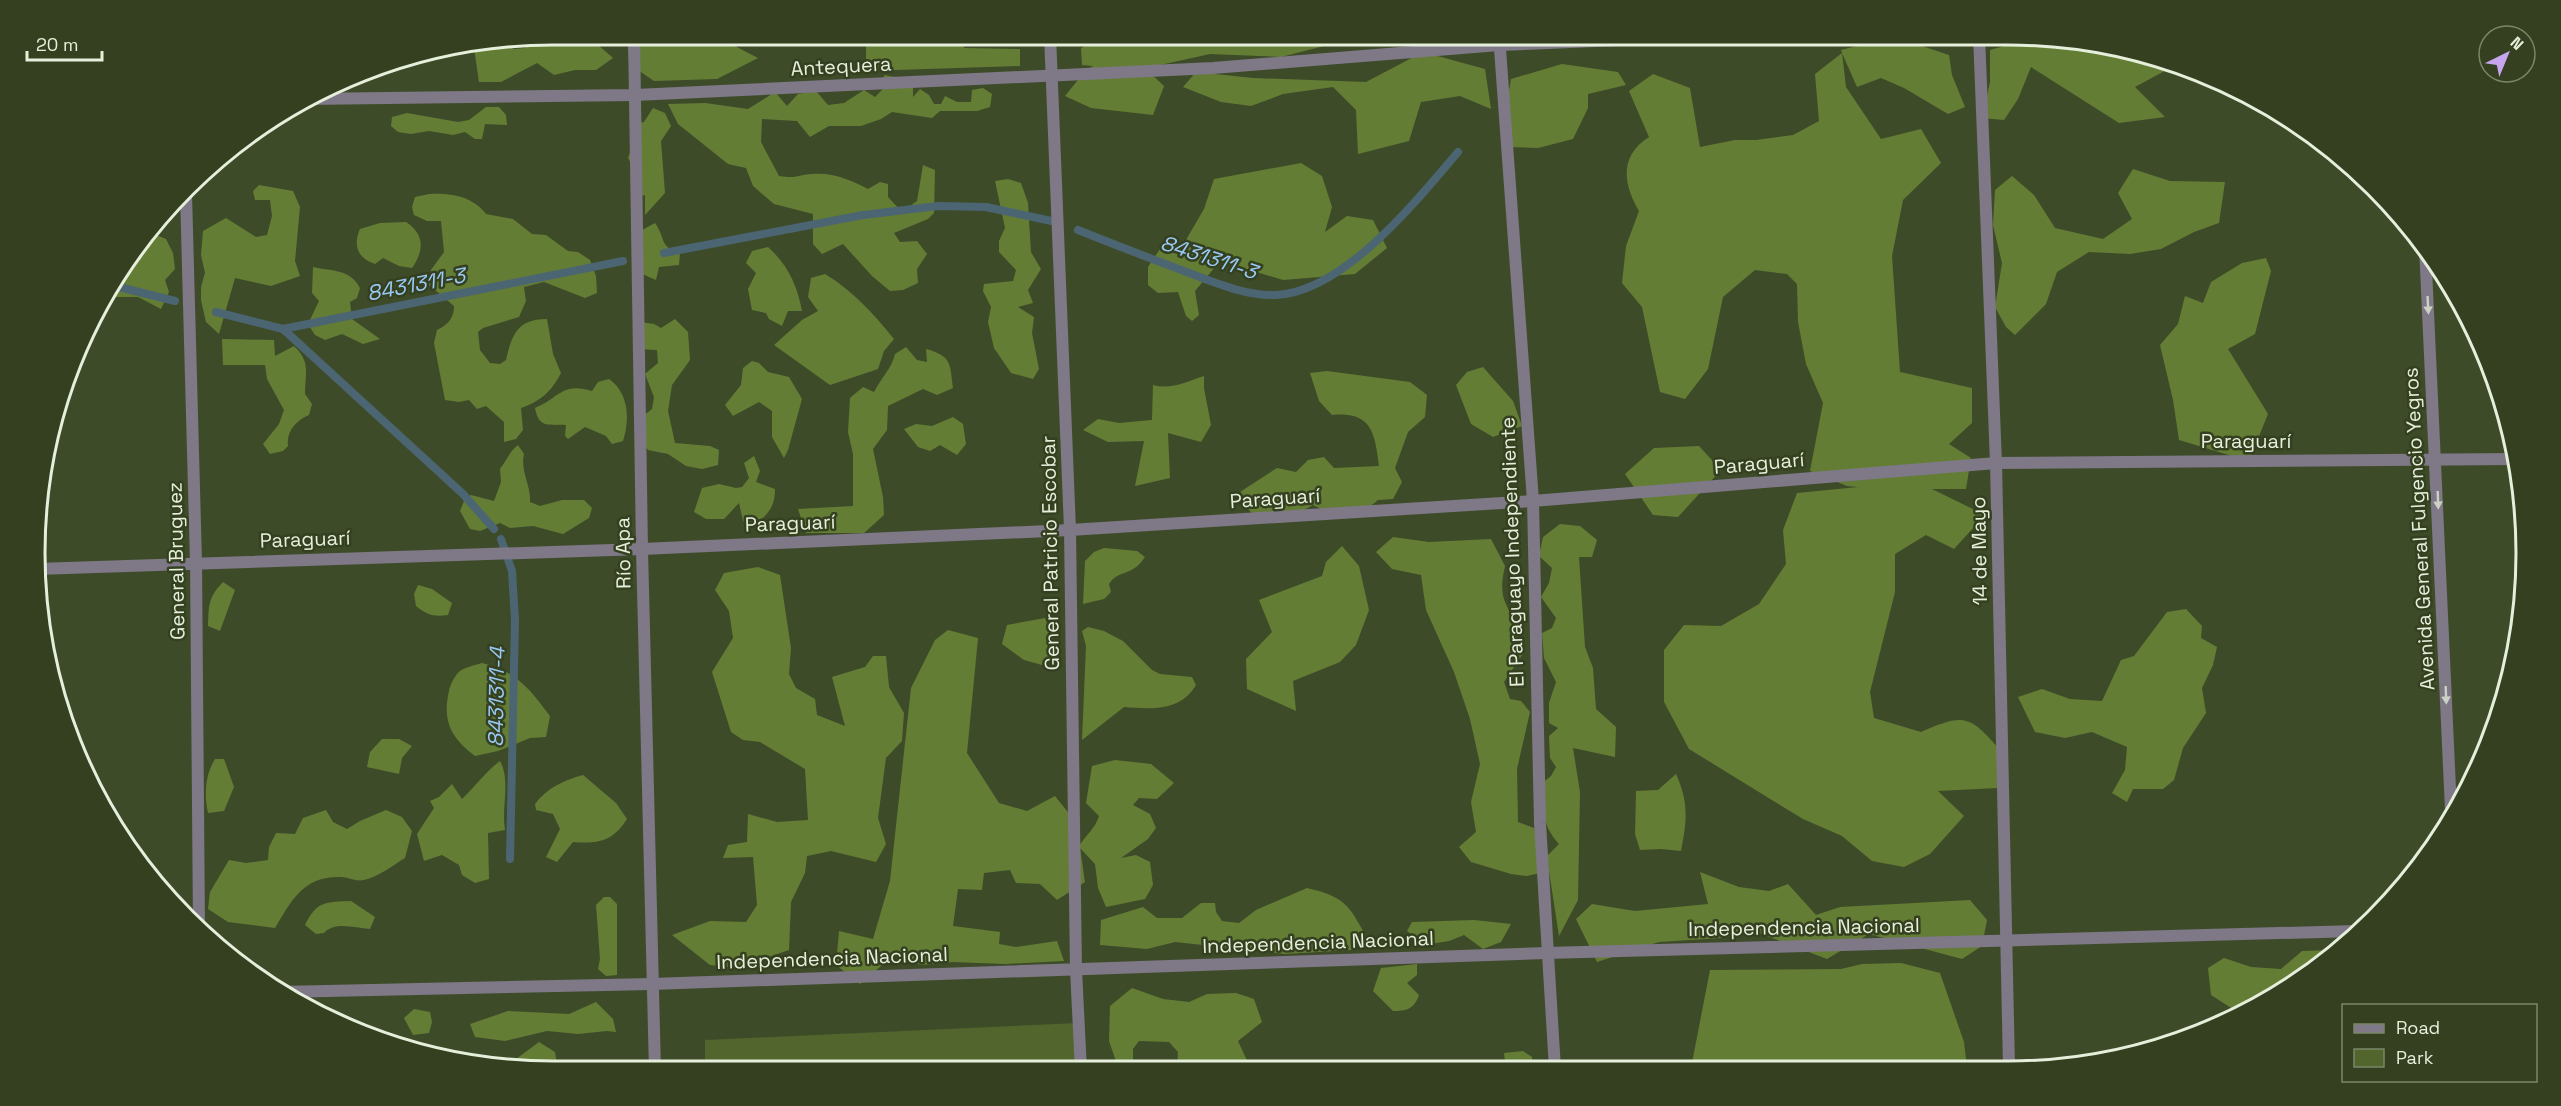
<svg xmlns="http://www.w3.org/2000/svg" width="2561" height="1106" font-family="'Space Grotesk',sans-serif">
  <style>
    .green { fill: #52652d }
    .forest { fill: #647d35 }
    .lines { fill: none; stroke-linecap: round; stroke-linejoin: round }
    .stream { stroke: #4b6672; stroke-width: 8 }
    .street { stroke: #7e7887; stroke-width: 12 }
    .oneway { fill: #ccd1c6 }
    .labels { text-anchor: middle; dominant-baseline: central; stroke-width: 5; stroke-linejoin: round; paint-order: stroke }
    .street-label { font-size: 20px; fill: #e6efdb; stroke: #34401f }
    .water-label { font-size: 21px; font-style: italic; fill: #99caf5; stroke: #34401f }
    .rim { fill: none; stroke: #e6efdb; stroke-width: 3 }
  </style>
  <rect width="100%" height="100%" fill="#3e4b29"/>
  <polygon class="green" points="1078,1023 1078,1070 705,1071 705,1040"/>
  <g class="forest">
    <polygon points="553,35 564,35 575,41 597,44 613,58 596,70 575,70 554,75 537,63 501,82 479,82 474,48 500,43 514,49 525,48 534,38"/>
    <polygon points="627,35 666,35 691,39 701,35 728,35 731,44 758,58 717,79 654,81 629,64"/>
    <polygon points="1117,35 1367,35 1281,57 1210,54 1151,67 1148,71 1164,86 1153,115 1091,108 1065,96 1086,70 1093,66 1082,65 1081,48 1098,39"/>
    <path d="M2032 38 2108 51C2117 55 2122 54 2132 55 2151 57 2171 60 2189 68L2172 67 2135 87 2165 117 2119 123 2031 67 2018 99 2004 120 1982 118 1990 82V50Z"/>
    <polygon points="866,41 964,41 964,48 1020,49 1020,66 866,71"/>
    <path d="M1907 41 1949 55 1952 75 1965 107 1948 114 1904 88 1881 78 1857 87 1842 53 1846 87 1881 139 1921 129 1941 163 1903 200 1892 256 1900 372 1972 388V423L1949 444 1971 458 1966 489H1932L1985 515 1954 549 1926 535 1895 554V592L1870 692 1874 718 1921 732C1963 714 1969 714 1999 749L1997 788 1938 791 1964 816 1930 854 1904 867 1872 861 1842 836 1803 819 1689 749 1664 702V650L1684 625 1721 626 1759 604 1786 564 1783 530 1797 493 1858 487 1847 486 1810 471 1823 403 1806 364 1798 322 1797 284 1787 274 1755 270 1723 297 1708 369 1685 399 1660 392 1642 307 1622 283 1626 246 1639 211C1623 184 1619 156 1649 137L1629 91 1653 74 1690 88 1700 147 1735 140H1756L1793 135 1819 121 1815 74 1842 53 1841 50 1869 43Z"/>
    <polygon points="1423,52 1485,69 1491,109 1460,96 1421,102 1409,141 1358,154 1356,110 1333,87 1283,94 1251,106 1221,102 1183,87 1196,72 1253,78 1366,82"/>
    <polygon points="1562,64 1618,72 1626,85 1588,94 1588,108 1573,139 1538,148 1508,147 1504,120 1511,79"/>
    <path d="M884 75 900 78 913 86V97L920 89 929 95 934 104H941L945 96 957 102H971L972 90 983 88 992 94 990 107 977 111H940L932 118 892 112 881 119 861 126H829L810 137 797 121 762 119 761 142 779 176C797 179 797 175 812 174 833 172 851 180 868 189L880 182 888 184V197L902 212 917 201 923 165 935 170 934 213 928 219 894 233 900 242 917 241 927 254 917 269 918 283 903 290 890 291 872 276 843 244 822 254 813 244V214L774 204 753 186 746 168 728 164 678 124 668 104 705 103 748 109 775 92 787 106 798 94 816 91 828 105 844 103 864 90 875 97 883 89Z"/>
    <polygon points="486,107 499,107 506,115 507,125 485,124 482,139 475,139 465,132 453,135 429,131 411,134 398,132 391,126 392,117 407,113 458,122 469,120"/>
    <polygon points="653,108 665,113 671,126 661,141 665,193 645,215 645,195 635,198 636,172 628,158 633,144 635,124 644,122"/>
    <polygon points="1301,163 1322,176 1332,207 1325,232 1347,216 1373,220 1387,248 1355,274 1283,280 1220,261 1195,291 1199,315 1192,321 1186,316 1178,292 1158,293 1148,285 1148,267 1160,249 1180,250 1204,209 1214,179"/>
    <polygon points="2133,169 2170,181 2225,182 2219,223 2194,232 2161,249 2130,254 2089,252 2057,272 2046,304 2015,335 2006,327 1995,307 2002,263 1993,225 1995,190 2012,176 2034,195 2055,228 2103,239 2132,219 2118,193"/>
    <polygon points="1008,179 1021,183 1028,203 1031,252 1041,269 1028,290 1033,303 1018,307 1034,317 1032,333 1039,369 1033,379 1011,373 994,348 988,322 991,307 983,291 984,284 1013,281 1016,270 999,252 999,241 1005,228 995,181"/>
    <polygon points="259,185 293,191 300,207 295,261 300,276 271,286 235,278 219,334 206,322 201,300 201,287 205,273 201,255 203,231 226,218 256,237 267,235 272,216 270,200 255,200 253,191"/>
    <path d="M429 194C451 193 472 196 486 214L513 219 532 234 546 235 568 251 578 252 590 260 596 276 597 293 585 298 544 282 524 287 526 301 519 317 483 328 478 332 480 350 490 363 500 364 506 360C512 334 518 319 547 319L553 354 561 373C551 392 541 401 521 408L523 430 516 439 504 442V422L486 406 477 409 469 400 459 402 445 400 434 343 437 330C448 325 454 318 454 306L428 284 431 270 444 252 441 221H427L414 215 412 207 415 197Z"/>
    <path d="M406 222C425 234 424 251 412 268L399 266 383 258 375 264C357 258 353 245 360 229L380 223Z"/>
    <path d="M655 223C666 238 659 248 680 252L679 265 659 267 656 280 640 273 633 235Z"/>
    <polygon points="156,230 156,235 166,239 173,253 175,269 165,280 169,292 161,309 138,297 103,297"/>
    <path d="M768 247C788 265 797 285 802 311H788L782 326 769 319 766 313 752 310 748 289 756 273 746 263 752 251Z"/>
    <polygon points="2266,258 2271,271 2255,334 2228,349 2268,414 2249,461 2179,440 2173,400 2160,345 2178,324 2185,296 2203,303 2211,282 2242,263"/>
    <path d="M313 267C333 272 349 268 360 288L357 298 350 302 352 319 380 339 363 344 342 334 325 340 315 335 308 324 319 301 312 293Z"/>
    <path d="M825 274C853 291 873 313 894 339L884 351 878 369 830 385 774 345 802 320 818 311 808 297 811 278Z"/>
    <polygon points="675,319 688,332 690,360 672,385 668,411 675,443 710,446 719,450 718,465 702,469 686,466 668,454 648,450 643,444 638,420 652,409 654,397 645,374 658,363 657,350 637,349 641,322 654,324 661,328"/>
    <path d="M222 339 274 340 275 356 294 346C311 362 305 373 305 394L312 404 309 415C296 420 286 432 288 446L283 451 270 454 263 444 279 424 284 410 267 379 265 365H223Z"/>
    <path d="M906 347 917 360 927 362 926 349C952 356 950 364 953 388L937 395 923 389 888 406 887 430 873 449 883 497 884 515 864 533H806L798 509 853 506V454L848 432 850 398 863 387 874 392C881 378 892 368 895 354Z"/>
    <polygon points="752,361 759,363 768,372 789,377 802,399 788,450 784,458 772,437 772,411 759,402 733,416 725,405 741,385 743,368"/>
    <polygon points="1483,367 1513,401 1522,426 1493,437 1471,424 1456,385 1467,372"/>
    <path d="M1327 371 1410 382 1427 395 1425 417 1408 432 1395 468 1402 482 1393 499 1378 500 1360 515 1341 519 1313 505 1281 523H1262L1244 505 1240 492 1277 468 1296 472 1308 460 1324 457 1334 468 1379 466C1375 432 1371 411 1332 415L1319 401 1310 373Z"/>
    <path d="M1204 376V388L1211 425 1201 442 1168 433 1170 478 1135 486 1144 441 1108 442 1083 430 1098 419 1119 423 1152 420 1153 385C1171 390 1186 382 1204 376Z"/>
    <path d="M609 379C629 393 630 420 623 441L612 444 606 436 585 427 568 439 565 436 566 425C549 424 539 429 535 408 560 398 561 382 592 391L598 382Z"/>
    <polygon points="953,417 963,424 966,444 957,455 940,445 930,451 918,447 904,429 916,424 932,426"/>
    <path d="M518 445 524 454C520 471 531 485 530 502L540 506 562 500H584L592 508 589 518 563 534 533 526 510 528 500 523 480 531 470 529 460 511 464 501 471 495 494 501 501 482 500 469C507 460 509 452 518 445Z"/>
    <polygon points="1699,446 1721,470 1678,517 1653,515 1625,474 1654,448"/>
    <path d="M754 456 760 471 756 482 775 489C775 507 768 514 755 525L743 521 739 503 724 519H706L694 512 702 488 719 484 736 488 742 487 749 478 744 463Z"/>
    <path d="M1560 524 1580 526 1597 540 1592 557H1579L1585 647 1593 668 1596 709 1616 727 1615 757 1573 748 1580 792 1578 900 1559 936 1549 871 1527 876 1511 874 1471 862 1459 847 1476 832 1471 802 1480 764 1470 719 1454 672 1426 610 1421 575 1392 569 1376 552 1393 537 1429 542 1491 539 1505 566C1499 592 1502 604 1520 624L1518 635 1524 652 1504 682 1510 699 1521 701 1530 712 1517 769 1518 822 1534 828 1549 870 1547 856 1559 844C1543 827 1541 807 1541 784L1551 776 1556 767 1550 758 1549 736 1558 728 1549 723V703L1556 682 1544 658 1542 633 1552 628 1556 618 1541 597 1549 583 1552 568 1539 556 1543 537Z"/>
    <polygon points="1342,546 1359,566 1369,610 1356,645 1340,662 1293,681 1296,711 1247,689 1246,659 1272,632 1259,600 1322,576 1326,562"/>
    <path d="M1104 548 1137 551 1145 557C1131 578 1120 568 1109 584L1111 592 1104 599 1083 604 1085 561 1094 552Z"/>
    <polygon points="758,567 780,575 791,648 789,674 796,688 815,699 817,715 845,726 832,677 865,667 873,656 886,656 889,687 904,713 902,741 886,758 878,818 886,844 876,862 831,851 807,856 805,873 791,902 789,950 736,968 710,965 672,935 710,921 746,922 757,905 753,857 723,858 728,845 747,842 748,814 777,822 808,820 805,769 760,742 743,740 731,732 712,672 733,638 729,611 715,590 724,573"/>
    <path d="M223 582 235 590 220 631 208 626C209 604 208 598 223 582Z"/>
    <path d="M418 585 432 589 452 603 448 615C434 617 427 615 416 606L414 594Z"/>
    <polygon points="2186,609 2202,626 2201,638 2217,647 2213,665 2202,688 2206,713 2183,748 2174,780 2163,789 2133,789 2127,802 2112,793 2125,770 2127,747 2092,732 2065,738 2035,732 2018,697 2042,689 2070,699 2102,701 2121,660 2134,656 2167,612"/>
    <polygon points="1045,618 1059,653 1042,665 1024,660 1002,644 1007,625"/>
    <path d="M1088 627 1104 631 1123 641 1152 670 1160 674 1192 677 1196 685C1180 712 1151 709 1124 707L1082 740 1086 646 1082 631Z"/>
    <path d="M948 630 978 638 967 753 999 803 1027 811 1055 796 1071 816 1079 846C1086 835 1095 829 1099 816L1086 803 1092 766 1115 760 1151 764 1174 783 1157 799 1139 798 1133 805 1150 814 1156 828 1148 839 1121 858 1136 855 1150 862 1153 885 1145 899 1106 907 1098 888 1095 864 1080 848 1085 882 1057 900 1040 884 1016 883 1010 870 984 873 982 890 958 889 953 926 1000 932 999 944 1016 947 1057 941 1064 961 1005 964 953 962 921 965 895 954 860 984 836 965 839 931 873 939 890 881 911 688 935 640Z"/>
    <path d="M482 663C516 671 530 689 550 716L546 737 530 738 498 751 475 756C451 738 442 721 449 691 450 685 455 675 460 671 466 667 476 665 482 663Z"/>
    <polygon points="382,739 399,739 412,746 402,758 399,774 367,767 370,752"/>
    <path d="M215 759H224L234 787 224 811 208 813C204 795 205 775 215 759Z"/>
    <path d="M500 761C511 781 501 807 505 830L488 833 489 879 475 883 462 875 459 865 442 855 424 861 417 834 434 808 430 801 439 797 452 784 462 799C475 787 485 772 500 761Z"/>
    <path d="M1676 774C1689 803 1687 821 1681 851L1661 849 1640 850 1635 834 1636 791 1658 790Z"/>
    <path d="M583 775 616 803 627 819C613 841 599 844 573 842L557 862 546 857 560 829 553 814 536 810 535 804C547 788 564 780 583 775Z"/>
    <path d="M326 810 333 822 347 829 360 821 386 810 402 817 412 831 405 858C392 866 378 877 364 880 356 882 348 877 341 877 303 876 292 900 275 928L228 922 208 909 210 892 229 860 246 863 268 860 269 847 276 833 295 834 303 818Z"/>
    <polygon points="1700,872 1739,887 1769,891 1788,884 1816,915 1840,907 1970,900 1987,920 1982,946 1962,959 1869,934 1827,959 1759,933 1721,938 1659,942 1597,962 1576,919 1592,904 1635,911 1708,904"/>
    <path d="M1307 888C1350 898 1349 908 1371 944L1351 950 1285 954 1175 942 1147 949 1100 945 1101 920 1143 907 1157 918H1182L1201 903H1215L1216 912 1222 921 1239 923 1256 910Z"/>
    <polygon points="604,897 610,897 617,904 617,975 606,976 598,969 600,959 596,905"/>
    <path d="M351 901 375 917 370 929C355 928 335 921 324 933L316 934 305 925C317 901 325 902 351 901Z"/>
    <polygon points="1474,920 1511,924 1501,942 1483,949 1464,935 1449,941 1425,945 1407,931 1412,922"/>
    <polygon points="2333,950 2336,952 2324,964 2239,1013 2211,995 2208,968 2224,958 2251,967 2281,969 2302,951"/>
    <polygon points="1901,963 1940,973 1964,1042 1967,1067 1691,1068 1710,970 1841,969 1862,964"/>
    <path d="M1417 964V975L1407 983 1419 995C1414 1009 1407 1011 1393 1011L1373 991 1381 968Z"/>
    <polygon points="1132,988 1163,999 1189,1002 1207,994 1236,993 1254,999 1262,1022 1238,1041 1251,1069 1180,1070 1177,1069 1178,1052 1169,1042 1139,1041 1133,1049 1133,1070 1119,1070 1109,1041 1110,1006"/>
    <polygon points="596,1002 613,1019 616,1032 607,1031 578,1034 547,1031 505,1041 475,1037 470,1024 508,1011 569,1014"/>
    <polygon points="414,1009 430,1012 432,1022 429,1033 413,1035 404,1018"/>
    <polygon points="539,1042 555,1052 558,1071 491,1061 512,1062"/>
    <polygon points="1523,1051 1532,1057 1533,1069 1506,1069 1504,1053"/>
  </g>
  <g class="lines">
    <g class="stream">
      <path d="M1078 230C1113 244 1149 258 1184 271 1213 282 1245 296 1276 295 1344 292 1417 200 1458 152"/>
      <polyline points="664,253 863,215 938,206 986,207 1056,222"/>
      <polyline points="111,285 175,301"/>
      <polyline points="216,312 283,329 623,261"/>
      <polyline points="283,329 463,494 494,529"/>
      <polyline points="501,539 512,571 515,620 510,859"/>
    </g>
    <g class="street">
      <polyline points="634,35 642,549 655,1071"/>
      <polyline points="1050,35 1070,530 1076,970 1081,1070"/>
      <polyline points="1499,35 1533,501 1540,823 1555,1069"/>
      <polyline points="1979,35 1996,463 2009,1067"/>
      <polyline points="304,99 635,95 1213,68 1499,45 1738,35"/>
      <polyline points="186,194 196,562 199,928"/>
      <polyline points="2425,247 2451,810"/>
      <polyline points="36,569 642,549 1070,530 1533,501 1996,463 2515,459"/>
      <polyline points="280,992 652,984 1546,953 2357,931"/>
    </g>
  </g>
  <defs><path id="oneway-solid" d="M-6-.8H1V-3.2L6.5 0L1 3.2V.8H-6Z" transform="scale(1.5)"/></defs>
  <g class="oneway">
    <use href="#oneway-solid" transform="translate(2428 305) rotate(87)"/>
    <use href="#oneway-solid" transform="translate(2438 500) rotate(88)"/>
    <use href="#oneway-solid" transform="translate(2446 695) rotate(88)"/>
  </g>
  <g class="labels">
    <g class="street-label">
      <text transform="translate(841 66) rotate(-3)">Antequera</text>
      <text x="2246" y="441">Paraguarí</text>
      <text transform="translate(1759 463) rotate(-5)">Paraguarí</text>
      <text transform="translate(1275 498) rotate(-4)">Paraguarí</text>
      <text transform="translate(790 523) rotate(-2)">Paraguarí</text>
      <text transform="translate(2419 529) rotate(-93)">Avenida General Fulgencio Yegros</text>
      <text transform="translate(305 539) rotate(-2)">Paraguarí</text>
      <text transform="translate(1979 551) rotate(-91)">14 de Mayo</text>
      <text transform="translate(1512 552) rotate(-92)">El Paraguayo Independiente</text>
      <text transform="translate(623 553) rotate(-91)">Río Apa</text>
      <text transform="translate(1050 553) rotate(-91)">General Patricio Escobar</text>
      <text transform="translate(176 561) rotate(-91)">General Bruguez</text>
      <text transform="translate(1804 927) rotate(-1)">Independencia Nacional</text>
      <text transform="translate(1318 942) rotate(-2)">Independencia Nacional</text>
      <text transform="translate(832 958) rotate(-2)">Independencia Nacional</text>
    </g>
    <g class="water-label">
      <text transform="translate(1209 257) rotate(18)">8431311-3</text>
      <text transform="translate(416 284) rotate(-11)">8431311-3</text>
      <text transform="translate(496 697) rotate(-89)">8431311-4</text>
    </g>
  </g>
  <path d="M0 0H2561V1106H0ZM553 45H2008A508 508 0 0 1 2516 553V553A508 508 0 0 1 2008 1061H553A508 508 0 0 1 45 553V553A508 508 0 0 1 553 45Z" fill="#34401f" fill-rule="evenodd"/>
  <path class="rim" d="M553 45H2008A508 508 0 0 1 2516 553V553A508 508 0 0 1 2008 1061H553A508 508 0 0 1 45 553V553A508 508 0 0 1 553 45Z"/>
  <rect x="2342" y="1004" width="195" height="78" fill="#34401f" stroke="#7b866a" stroke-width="1.5"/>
  <rect x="2354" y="1024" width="30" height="9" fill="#7e7887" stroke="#7b866a" stroke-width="1.5"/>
  <text x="2396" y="1034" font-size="18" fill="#e6efdb">Road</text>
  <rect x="2354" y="1049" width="30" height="18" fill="#52652d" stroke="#7b866a" stroke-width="1.5"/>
  <text x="2396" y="1064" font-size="18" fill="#e6efdb">Park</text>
  <g transform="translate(2507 54) rotate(43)"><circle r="28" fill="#34401f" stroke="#7b866a" stroke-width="1.5"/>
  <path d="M0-4.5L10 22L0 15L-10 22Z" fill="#c8a6ef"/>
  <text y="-9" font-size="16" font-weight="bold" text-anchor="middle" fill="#e6efdb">N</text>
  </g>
  <path d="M27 51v9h75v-9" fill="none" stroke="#e6efdb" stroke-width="3"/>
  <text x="36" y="51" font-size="18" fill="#e6efdb" stroke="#34401f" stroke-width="4.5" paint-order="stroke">20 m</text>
</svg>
